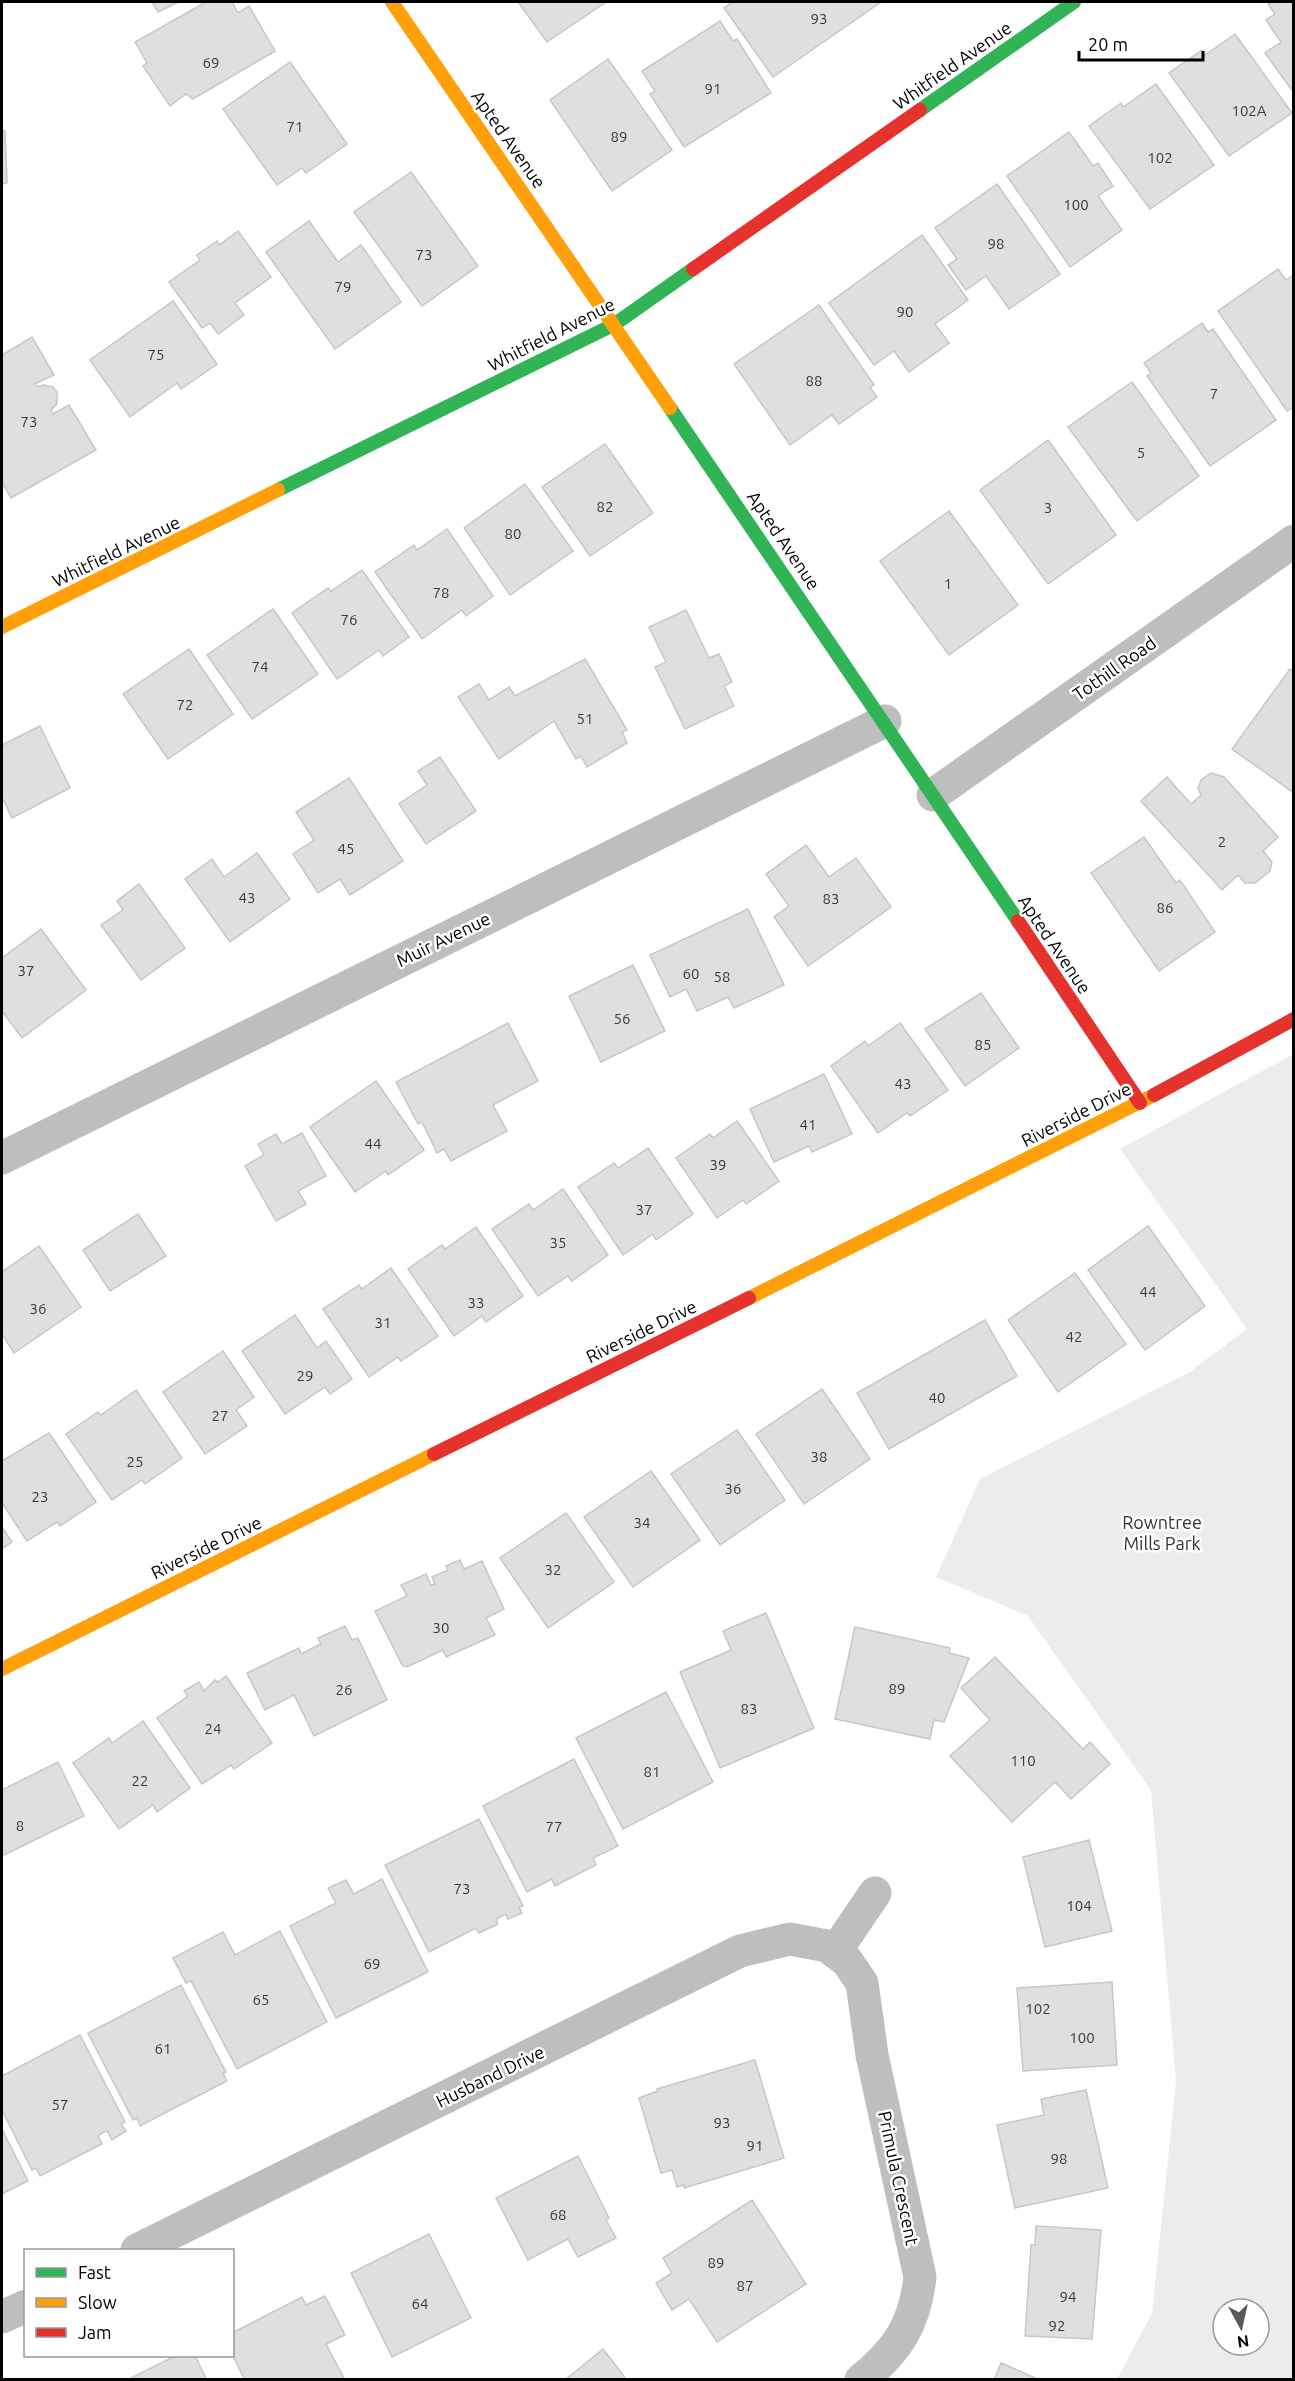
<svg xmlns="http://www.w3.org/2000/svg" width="1295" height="2381" font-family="Ubuntu,sans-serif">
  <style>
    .green { fill: #ececec; fill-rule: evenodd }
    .building { fill: #dfdfdf; stroke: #c7c7c7; stroke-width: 1.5 }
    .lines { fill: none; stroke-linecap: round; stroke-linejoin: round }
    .street { stroke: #bebebe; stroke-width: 33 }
    .fast { stroke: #30b455; stroke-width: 14 }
    .slow { stroke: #ff9f0a; stroke-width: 14 }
    .jam { stroke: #e5322d; stroke-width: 14 }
    .labels { text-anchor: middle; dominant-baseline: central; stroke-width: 5; stroke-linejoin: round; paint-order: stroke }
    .number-label { font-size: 15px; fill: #383838 }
    .street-label { font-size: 18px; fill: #000; stroke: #fff }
    .park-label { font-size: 18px; fill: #333; stroke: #fff }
  </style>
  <rect width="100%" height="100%" fill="#fff"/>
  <path class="green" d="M1293 1054V2379H1117L1152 2313 1176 2082 1151 1790 1028 1616 936 1577 980 1479 1188 1373 1247 1329 1120 1149ZM1223 2309H1259V2345H1223Z"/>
  <g class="building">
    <polygon points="152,2 179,2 158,12"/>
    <polygon points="206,2 232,2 238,13 249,6 275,51 193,99 186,94 170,106 143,66 147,63 135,42"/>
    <polygon points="518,2 606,2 547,42"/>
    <polygon points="733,2 881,2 773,77 724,8"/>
    <polygon points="1271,2 1294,2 1294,93 1265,53 1281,42 1266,20 1275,14 1268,4"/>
    <polygon points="720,21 733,41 737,39 771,93 684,147 650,94 655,91 642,71"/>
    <polygon points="1235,34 1292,113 1229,156 1169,73 1202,50 1205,55"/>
    <polygon points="608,59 672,150 612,191 550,100"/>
    <polygon points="290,62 347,144 306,173 302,168 277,185 223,109"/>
    <polygon points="1156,84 1214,165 1150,209 1089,126 1121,103 1123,107"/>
    <polygon points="2,131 5,131 7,183 2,184"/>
    <polygon points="1069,132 1093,166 1098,163 1113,186 1098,196 1122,230 1070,267 1007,176"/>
    <polygon points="411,172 478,266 422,306 354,212"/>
    <polygon points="997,184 1060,274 1009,309 986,276 966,290 948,265 957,259 935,228"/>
    <polygon points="309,221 338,262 361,245 401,302 335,349 266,252"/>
    <polygon points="238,231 271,277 235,303 244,315 218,334 210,323 202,328 169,282 200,260 197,255 217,241 219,245"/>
    <polygon points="922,235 968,300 935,324 949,343 909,372 894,351 874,365 829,303"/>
    <polygon points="1278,269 1286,280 1292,276 1294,278 1294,407 1287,411 1218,311"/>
    <polygon points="173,301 217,364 181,389 177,383 130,417 90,360"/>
    <polygon points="819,305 874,385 870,387 877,397 839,424 832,415 790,445 734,364"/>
    <polygon points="1202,323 1208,332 1213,329 1276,420 1210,466 1147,376 1151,373 1144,363"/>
    <polygon points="32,337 54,375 35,384 38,387 43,385 53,387 57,392 57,404 51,410 53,414 69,405 96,450 11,498 2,482 2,355"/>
    <polygon points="1132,382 1199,476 1137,521 1068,427"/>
    <polygon points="1048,440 1116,535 1048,584 980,490"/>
    <polygon points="605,444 653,513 590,556 542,487"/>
    <polygon points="525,484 573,551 510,595 464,528"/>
    <polygon points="949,511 1018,605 949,655 880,561"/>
    <polygon points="447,529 493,596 466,616 462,610 422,639 375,572 414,545 417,550"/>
    <polygon points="362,570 409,637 383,656 379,650 337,679 292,613 328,588 331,591"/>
    <polygon points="273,609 318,674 252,719 207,655"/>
    <polygon points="686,610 709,658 719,654 732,682 724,686 734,706 685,729 655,667 666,662 649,627"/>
    <polygon points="189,649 233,714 168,759 123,694"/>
    <polygon points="585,659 627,730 622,732 627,743 587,767 581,756 576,759 554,721 499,759 458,697 479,684 489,700 509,687 515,696"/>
    <polygon points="1290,669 1294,672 1294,793 1232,749"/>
    <polygon points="40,726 70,788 12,818 2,797 2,745"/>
    <polygon points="440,757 476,811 426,844 399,804 427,785 418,771"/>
    <polygon points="1211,773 1224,777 1278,837 1263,851 1272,862 1270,871 1255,883 1245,883 1238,875 1222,890 1141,801 1167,777 1191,804 1201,795 1198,789 1201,780"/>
    <polygon points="349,778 403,861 350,895 340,879 318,893 293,854 314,840 296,812"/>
    <polygon points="1144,837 1176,883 1180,880 1215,932 1159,971 1091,873"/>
    <polygon points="806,845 829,877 856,858 891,907 808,966 774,917 789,906 766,874"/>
    <polygon points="257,853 290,899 230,942 185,879 212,859 224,877"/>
    <polygon points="139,884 185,948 141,980 101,925 123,910 117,901"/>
    <polygon points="748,909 784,985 734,1008 728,997 697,1011 686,989 670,997 650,955"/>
    <polygon points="41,929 86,990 22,1038 2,1011 2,958"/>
    <polygon points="633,965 665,1031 601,1062 569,996"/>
    <polygon points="981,993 1019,1048 965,1086 925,1029"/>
    <polygon points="508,1023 538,1081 493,1105 507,1131 451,1161 444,1149 437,1153 422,1122 418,1124 396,1082"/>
    <polygon points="900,1023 948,1090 910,1116 907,1113 878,1133 831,1066 865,1041 868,1046"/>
    <polygon points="824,1074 852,1134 812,1152 809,1146 774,1162 750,1109"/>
    <polygon points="376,1081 424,1150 388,1175 386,1171 355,1192 310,1127"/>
    <polygon points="737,1121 779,1181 746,1204 743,1200 717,1218 676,1158 710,1134 713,1138"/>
    <polygon points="302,1133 326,1176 298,1191 306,1204 276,1221 245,1166 264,1155 258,1144 276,1134 282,1144"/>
    <polygon points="648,1148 693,1214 656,1240 653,1234 623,1255 578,1187 614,1163 618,1168"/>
    <polygon points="563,1189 608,1255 572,1281 568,1276 538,1296 492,1229 529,1204 533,1210"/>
    <polygon points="138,1214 166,1256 110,1291 83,1250"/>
    <polygon points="1148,1226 1205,1306 1145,1350 1088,1270"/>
    <polygon points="476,1227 523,1296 486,1322 482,1316 454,1336 408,1269 442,1245 445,1249"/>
    <polygon points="39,1246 81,1307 14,1353 2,1334 2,1272"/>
    <polygon points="391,1268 438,1336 401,1361 398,1357 369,1377 323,1309 359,1285 362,1289"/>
    <polygon points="1075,1273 1126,1344 1058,1392 1008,1320"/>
    <polygon points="295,1315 317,1348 326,1341 352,1379 330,1394 325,1387 285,1414 242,1351"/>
    <polygon points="985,1320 1017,1376 889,1449 857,1393"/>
    <polygon points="223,1351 254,1397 236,1410 247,1426 205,1454 163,1392"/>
    <polygon points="822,1389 870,1459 804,1504 756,1434"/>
    <polygon points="136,1390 182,1458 145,1484 142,1480 112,1500 66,1434 98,1412 101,1415"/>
    <polygon points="737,1430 785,1500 720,1545 671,1474"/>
    <polygon points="49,1433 96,1502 60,1526 57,1522 27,1541 2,1503 2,1461"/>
    <polygon points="651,1471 700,1540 633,1587 584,1517"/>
    <polygon points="566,1513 614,1582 548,1628 500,1558"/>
    <polygon points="2,1527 12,1542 2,1549"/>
    <polygon points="460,1560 464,1569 482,1561 504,1609 486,1618 495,1635 446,1657 443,1650 407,1667 402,1665 375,1611 407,1596 401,1585 426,1574 431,1585 435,1584 432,1577 448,1570 446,1566"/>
    <polygon points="766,1613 814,1728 720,1768 680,1672 731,1650 723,1631"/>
    <polygon points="345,1626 352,1640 358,1638 387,1700 314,1736 294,1695 265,1710 247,1673 299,1648 301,1654 321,1644 318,1638"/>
    <polygon points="855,1627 950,1648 949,1653 969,1658 944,1722 934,1720 930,1739 835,1719"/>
    <polygon points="995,1657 1083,1749 1090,1742 1110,1764 1071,1799 1055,1782 1012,1822 950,1756 990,1720 961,1688"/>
    <polygon points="226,1676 272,1743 234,1769 231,1765 202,1784 157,1718 188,1696 184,1691 199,1682 204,1691 215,1680 218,1682"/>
    <polygon points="666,1692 713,1782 623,1829 576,1738"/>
    <polygon points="143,1721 190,1788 157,1812 153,1805 119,1829 73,1763 109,1738 112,1743"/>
    <polygon points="574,1759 618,1846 593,1858 596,1865 555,1886 552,1879 527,1892 483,1806"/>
    <polygon points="58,1762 84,1816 2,1856 2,1790"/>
    <polygon points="479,1819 523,1906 519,1907 522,1913 508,1919 506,1914 496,1919 498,1924 479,1933 476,1928 429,1952 385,1865"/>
    <polygon points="1089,1840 1112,1931 1045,1947 1023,1857"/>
    <polygon points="382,1879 428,1972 336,2018 290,1926 336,1903 328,1888 346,1880 354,1894"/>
    <polygon points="280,1931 327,2022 237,2069 191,1981 186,1983 173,1958 223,1932 235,1955"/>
    <polygon points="1112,1982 1117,2065 1023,2071 1017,1988"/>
    <polygon points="181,1985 226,2072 223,2073 227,2081 140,2126 137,2118 133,2120 88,2033"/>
    <polygon points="80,2035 125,2122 121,2124 126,2131 112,2140 107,2131 104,2132 98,2136 102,2144 40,2176 36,2168 32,2170 2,2110 2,2076"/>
    <polygon points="755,2060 784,2158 684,2188 684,2185 677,2187 672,2170 661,2173 639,2098 658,2091 657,2089"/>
    <polygon points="1086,2090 1108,2188 1015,2208 997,2125 1044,2115 1041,2099"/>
    <polygon points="2,2129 28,2181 2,2194"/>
    <polygon points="578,2156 609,2218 606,2220 616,2238 578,2257 568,2239 528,2260 496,2198"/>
    <polygon points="752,2200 806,2284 717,2342 689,2299 672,2310 656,2283 672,2273 663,2258"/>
    <polygon points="1036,2226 1101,2230 1092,2339 1025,2336 1031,2245 1035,2245"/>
    <polygon points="429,2234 471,2318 392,2357 351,2273"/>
    <polygon points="325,2296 345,2335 326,2344 345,2380 245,2380 232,2354 232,2333 302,2297 306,2305"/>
    <polygon points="603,2349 627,2380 565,2380"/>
    <polygon points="175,2356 195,2356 207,2380 127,2380"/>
    <polygon points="1001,2363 1040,2380 994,2380"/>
  </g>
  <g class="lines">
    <g class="street">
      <polyline points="933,795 1294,541"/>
      <polyline points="2,1158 885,721"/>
      <polyline points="835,1952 875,1893"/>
      <path d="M137 2250 740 1951 790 1939 827 1946 847 1961 862 1983 872 2055 920 2277C915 2324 898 2350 861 2380"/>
      <polyline points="2,2317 26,2306"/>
    </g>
    <g class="fast">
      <polyline points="920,110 1074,2"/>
      <polyline points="670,408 1018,921"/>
      <polyline points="278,490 615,324 693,269"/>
    </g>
    <g class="slow">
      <polyline points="392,2 670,408"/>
      <polyline points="2,627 278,490"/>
      <polyline points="749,1298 1154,1095"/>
      <polyline points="2,1669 434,1454"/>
    </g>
    <g class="jam">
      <polyline points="693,269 920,110"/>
      <polyline points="1018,921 1140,1103"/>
      <polyline points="1154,1095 1294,1019"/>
      <polyline points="434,1454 749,1298"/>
    </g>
  </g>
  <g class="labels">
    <g class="number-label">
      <text x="819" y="18">93</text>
      <text x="211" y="62">69</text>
      <text x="713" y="88">91</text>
      <text x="1249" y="110">102A</text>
      <text x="295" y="126">71</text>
      <text x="619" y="136">89</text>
      <text x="1160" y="157">102</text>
      <text x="1076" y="204">100</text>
      <text x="996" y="243">98</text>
      <text x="424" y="254">73</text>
      <text x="343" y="286">79</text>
      <text x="905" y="311">90</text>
      <text x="156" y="354">75</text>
      <text x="814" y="380">88</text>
      <text x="1214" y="393">7</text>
      <text x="29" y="421">73</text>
      <text x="1141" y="452">5</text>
      <text x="605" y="506">82</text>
      <text x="1048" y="507">3</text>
      <text x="513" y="533">80</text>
      <text x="948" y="583">1</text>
      <text x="441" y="592">78</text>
      <text x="349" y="619">76</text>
      <text x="260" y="666">74</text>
      <text x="185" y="704">72</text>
      <text x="585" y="718">51</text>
      <text x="1222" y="841">2</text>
      <text x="346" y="848">45</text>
      <text x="247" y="897">43</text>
      <text x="831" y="898">83</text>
      <text x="1165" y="907">86</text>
      <text x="26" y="970">37</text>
      <text x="691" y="973">60</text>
      <text x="722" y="976">58</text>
      <text x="622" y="1018">56</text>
      <text x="983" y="1044">85</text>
      <text x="903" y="1083">43</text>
      <text x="808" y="1124">41</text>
      <text x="373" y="1143">44</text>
      <text x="718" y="1164">39</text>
      <text x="644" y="1209">37</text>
      <text x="558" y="1242">35</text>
      <text x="1148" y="1291">44</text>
      <text x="476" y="1302">33</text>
      <text x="38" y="1308">36</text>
      <text x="383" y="1322">31</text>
      <text x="1074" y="1336">42</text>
      <text x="305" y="1375">29</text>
      <text x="937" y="1397">40</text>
      <text x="220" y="1415">27</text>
      <text x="819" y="1456">38</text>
      <text x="135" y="1461">25</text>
      <text x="733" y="1488">36</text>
      <text x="40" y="1496">23</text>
      <text x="642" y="1522">34</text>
      <text x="553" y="1569">32</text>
      <text x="441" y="1627">30</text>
      <text x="897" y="1688">89</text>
      <text x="344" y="1689">26</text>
      <text x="749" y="1708">83</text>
      <text x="213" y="1728">24</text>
      <text x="1023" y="1760">110</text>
      <text x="652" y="1771">81</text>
      <text x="140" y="1780">22</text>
      <text x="20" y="1825">8</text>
      <text x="554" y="1826">77</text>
      <text x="462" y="1888">73</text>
      <text x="1079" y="1905">104</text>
      <text x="372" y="1963">69</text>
      <text x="261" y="1999">65</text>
      <text x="1038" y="2008">102</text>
      <text x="1082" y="2037">100</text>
      <text x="163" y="2048">61</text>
      <text x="60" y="2104">57</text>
      <text x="722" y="2122">93</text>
      <text x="755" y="2145">91</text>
      <text x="1059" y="2158">98</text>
      <text x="558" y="2214">68</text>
      <text x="716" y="2262">89</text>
      <text x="745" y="2285">87</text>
      <text x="1068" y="2296">94</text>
      <text x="420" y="2303">64</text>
      <text x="1057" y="2325">92</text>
    </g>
    <g class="street-label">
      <text transform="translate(952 65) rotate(-35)">Whitfield Avenue</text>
      <text transform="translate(509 139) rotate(55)">Apted Avenue</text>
      <text transform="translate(551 334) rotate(-27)">Whitfield Avenue</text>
      <text transform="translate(784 540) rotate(56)">Apted Avenue</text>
      <text transform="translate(116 551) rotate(-26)">Whitfield Avenue</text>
      <text transform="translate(1114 668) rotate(-35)">Tothill Road</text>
      <text transform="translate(443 939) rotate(-26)">Muir Avenue</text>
      <text transform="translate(1055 944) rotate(56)">Apted Avenue</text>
      <text transform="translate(1076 1114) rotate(-27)">Riverside Drive</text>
      <text transform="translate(641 1331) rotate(-26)">Riverside Drive</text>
      <text transform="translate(206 1547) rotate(-26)">Riverside Drive</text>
      <text transform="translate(490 2076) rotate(-26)">Husband Drive</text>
      <text transform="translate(899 2178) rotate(78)">Primula Crescent</text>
    </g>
    <g class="park-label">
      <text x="1162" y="1522">Rowntree<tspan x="1162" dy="21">Mills Park</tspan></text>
    </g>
  </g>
  <rect width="1295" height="2381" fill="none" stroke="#000000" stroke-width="6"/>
  <rect x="24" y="2249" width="210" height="108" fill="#ffffff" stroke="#999999" stroke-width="1.5"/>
  <rect x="36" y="2268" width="30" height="9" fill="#30b455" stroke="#999999" stroke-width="1.5"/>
  <text x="78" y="2279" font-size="18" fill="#000000">Fast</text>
  <rect x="36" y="2298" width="30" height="9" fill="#ff9f0a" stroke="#999999" stroke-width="1.5"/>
  <text x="78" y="2309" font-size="18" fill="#000000">Slow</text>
  <rect x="36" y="2328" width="30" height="9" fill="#e5322d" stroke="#999999" stroke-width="1.5"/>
  <text x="78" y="2339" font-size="18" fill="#000000">Jam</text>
  <g transform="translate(1241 2327) rotate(172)"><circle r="28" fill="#ffffff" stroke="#999999" stroke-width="1.5"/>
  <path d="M0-4.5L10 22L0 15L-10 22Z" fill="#595959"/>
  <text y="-9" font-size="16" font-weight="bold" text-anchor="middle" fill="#000000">N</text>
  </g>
  <path d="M1079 51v9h124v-9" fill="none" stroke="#000000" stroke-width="3"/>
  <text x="1088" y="51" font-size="18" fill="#000000" stroke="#ffffff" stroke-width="4.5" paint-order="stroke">20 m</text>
</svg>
